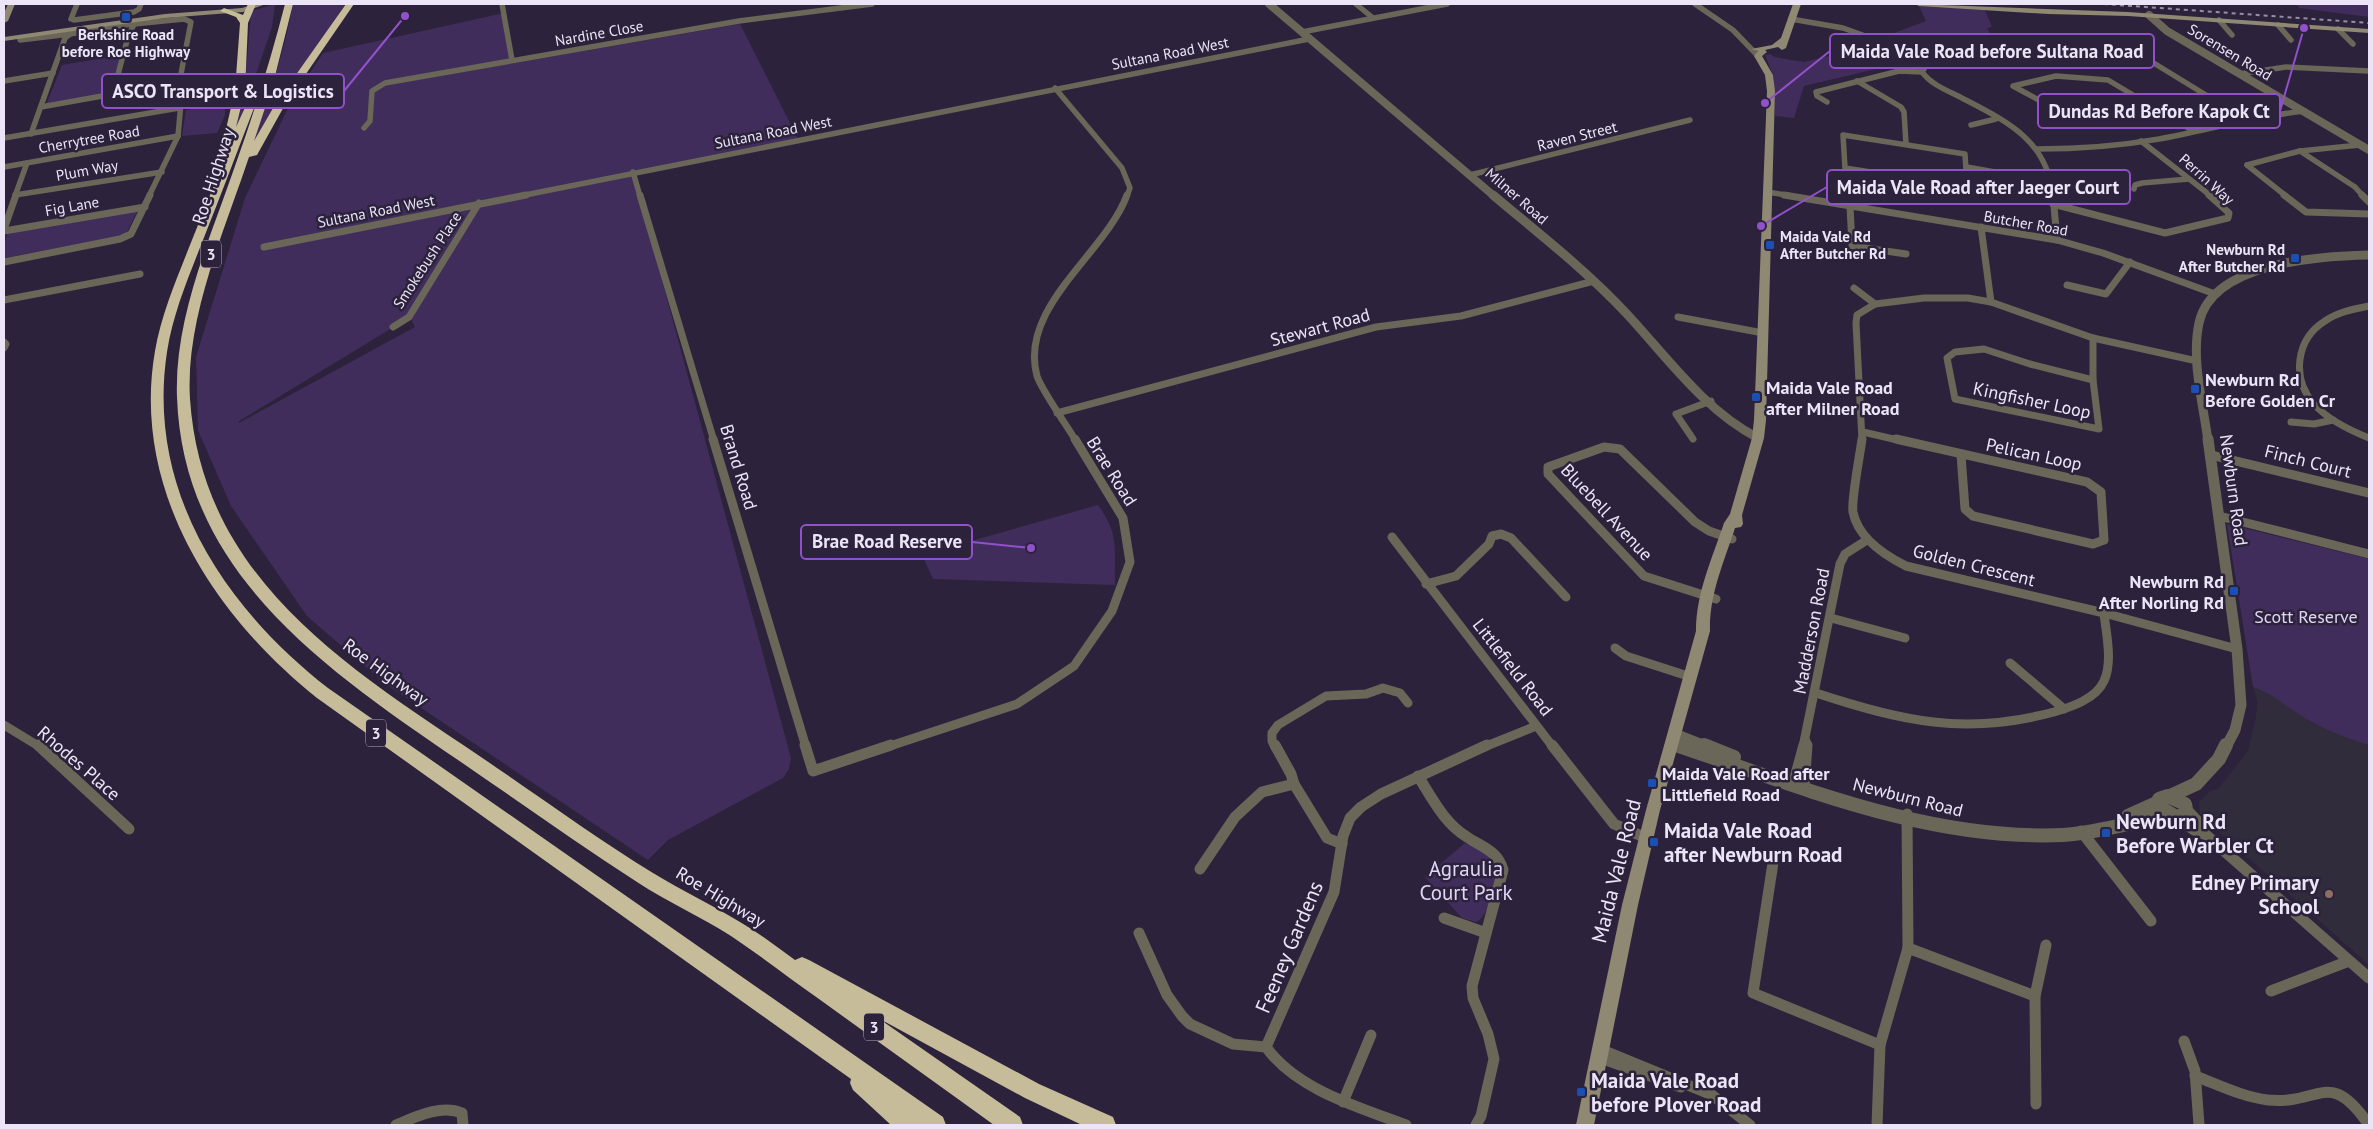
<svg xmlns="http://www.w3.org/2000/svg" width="2373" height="1129" font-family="'PT Sans',sans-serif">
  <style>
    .education { fill: #312c3c }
    .green { fill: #412d5b; fill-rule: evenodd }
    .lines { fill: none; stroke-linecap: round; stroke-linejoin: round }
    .minor-far3 { stroke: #6a6658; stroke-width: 5.5 }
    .minor-far2 { stroke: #6a6658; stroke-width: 7 }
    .minor-far1 { stroke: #6a6658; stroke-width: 9 }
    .minor { stroke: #6a6658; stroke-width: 11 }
    .tertiary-far3 { stroke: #6a6658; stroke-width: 8 }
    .tertiary-far2 { stroke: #6a6658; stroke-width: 9 }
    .tertiary-far1 { stroke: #6a6658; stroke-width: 11 }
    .tertiary { stroke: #6a6658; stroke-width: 14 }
    .secondary { fill: #8f8872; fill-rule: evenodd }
    .motorway { fill: #c6bc99; fill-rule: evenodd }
    .rail { stroke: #978fa4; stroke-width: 2; stroke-dasharray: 4 4; stroke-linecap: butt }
    .transit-dot { fill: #1a4fb4; stroke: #2c223b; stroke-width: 2 }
    .education-dot { fill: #8d6e63; stroke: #2c223b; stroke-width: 2 }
    .labels { text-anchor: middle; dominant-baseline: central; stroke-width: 5; stroke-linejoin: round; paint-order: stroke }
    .far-street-label { font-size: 15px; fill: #ebe5f7; stroke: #2c223b }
    .far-poi-label { font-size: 15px; font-weight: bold; fill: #ebe5f7; stroke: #2c223b }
    .shield { fill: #2c223b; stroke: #b2aabf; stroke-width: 1 }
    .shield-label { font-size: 16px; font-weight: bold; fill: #ebe5f7 }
    .street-label { font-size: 18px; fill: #ebe5f7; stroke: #2c223b }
    .poi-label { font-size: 18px; font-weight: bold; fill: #ebe5f7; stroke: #2c223b; text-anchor: start }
    .park-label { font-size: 18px; fill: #e0d5f5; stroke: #2c223b }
    .near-poi-label { font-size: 21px; font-weight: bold; fill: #ebe5f7; stroke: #2c223b; text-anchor: start }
    .near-park-label { font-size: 21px; fill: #e0d5f5; stroke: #2c223b }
    .near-street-label { font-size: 21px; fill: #ebe5f7; stroke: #2c223b }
    .leader { fill: none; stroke: #9151ca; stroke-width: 2 }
    .callout-dot { fill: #9151ca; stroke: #2c223b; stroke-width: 2 }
    .callout { fill: #2c223b; stroke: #9151ca; stroke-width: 2 }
    .callout-label { font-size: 19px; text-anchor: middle; font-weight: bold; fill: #ebe5f7 }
  </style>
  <rect width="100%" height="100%" fill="#2c223b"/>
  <polygon class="education" points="2253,687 2267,691 2311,722 2351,739 2369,745 2369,965 2200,815 2199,802 2210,791 2218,789 2248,751 2256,717 2257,701"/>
  <g class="green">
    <polygon points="275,4 272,27 227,159 247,62 251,11"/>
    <path d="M293 4H345L243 166C263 113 283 60 293 4Z"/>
    <polygon points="1918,4 1985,10 1992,27 1987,28 1994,41 1804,86 1794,118 1775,116 1774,77 1765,55 1771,54 1774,57 1804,62 1838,54 1926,21"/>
    <polygon points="2297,4 2369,4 2369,17 2299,8"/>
    <path d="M504 13 512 60 376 87 740 24 798 139 633 173 791 758 789 769 783 778 668 840 648 860 384 683 307 616 231 506 198 430 196 357 245 198 291 102 323 53ZM410 317 415 327 239 423V421Z"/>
    <polygon points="121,55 109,94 46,105 62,65"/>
    <polygon points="225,103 225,115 217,133 182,136 186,110"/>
    <polygon points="138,210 127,232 120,236 4,258 4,245 8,232"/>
    <path d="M1098 505C1120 535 1114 549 1115 585L933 579 922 555Z"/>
    <path d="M2227 524 2369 559V745C2350 739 2330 732 2312 722 2291 711 2275 694 2253 687Z"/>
    <path d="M1465 843 1484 851 1497 863C1497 877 1490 916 1476 922L1462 918 1425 877Z"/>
  </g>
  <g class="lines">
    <g class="minor-far3">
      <polyline points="77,4 71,19 74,20 134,12 139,9 141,4"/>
      <polyline points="502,4 512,60"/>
      <polyline points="1356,4 1373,18"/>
      <polyline points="1695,4 1733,30 1758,56"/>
      <polyline points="1791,19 1843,28 1868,37"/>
      <polyline points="2219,20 2232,35"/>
      <polyline points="2278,25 2291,40"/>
      <polyline points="2338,29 2353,44"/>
      <polyline points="1302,32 1447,4"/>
      <polyline points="20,40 70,34"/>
      <polyline points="2239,74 2286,67 2369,71"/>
      <polyline points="4,81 53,73"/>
      <polyline points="1857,81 1901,107 1904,112 1906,144"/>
      <polyline points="1055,88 1122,168 1130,188 1127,196"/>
      <polyline points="113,93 128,37 134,24"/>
      <polyline points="1827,102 1817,96 1816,92 1899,71 1922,72"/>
      <polyline points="2146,103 2061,112 2013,86 2056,76 2108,80 2193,131"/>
      <polyline points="41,107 180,82"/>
      <polyline points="1971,125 1996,119"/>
      <polyline points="364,128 370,121 372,91 385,83 739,21 872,4"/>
      <polyline points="31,134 65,38 70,34 124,25 184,19 191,22 180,79 182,91 178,136 149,196"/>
      <polygon points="1843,135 1965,154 1967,187 1845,168"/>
      <polyline points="4,138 179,108"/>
      <polyline points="2141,141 2211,196"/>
      <path d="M2037 149C2078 149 2119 146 2159 139 2208 130 2255 116 2305 111"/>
      <polyline points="2300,151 2355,187 2363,196"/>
      <polyline points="2247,165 2286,196"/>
      <polyline points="2247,165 2300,151 2360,145"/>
      <polyline points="4,167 178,136"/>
      <polyline points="1967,167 2050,182"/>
      <polyline points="633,172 640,196"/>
      <polyline points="1470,175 1690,120"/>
      <polyline points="2134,189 2135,185 2142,183 2189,179"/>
      <polyline points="1767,192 1792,196"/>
      <polyline points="15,195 162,172"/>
      <polyline points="15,196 27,163"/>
      <polyline points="520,196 1309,39"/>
      <path d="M2053 196C2047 139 2006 121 1960 97 1946 90 1932 85 1922 72L1927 64 2009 44 2139 54 2245 119"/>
    </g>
    <g class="minor-far2">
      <polyline points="640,195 714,441"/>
      <polyline points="1784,195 2057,240 2103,253 2215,294"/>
      <polyline points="2053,195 2057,240"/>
      <polyline points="2284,195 2306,212 2369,214"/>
      <polyline points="2362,195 2369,202"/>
      <polyline points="2053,204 2165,233 2228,218 2229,213 2209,195"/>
      <polyline points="1850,206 1852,246 1906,254"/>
      <polyline points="1981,227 1991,302"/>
      <polyline points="4,229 16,195"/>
      <polyline points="4,231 145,207"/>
      <polyline points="264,247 526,195"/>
      <polyline points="4,262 120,239 131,234 150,195"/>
      <polyline points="2067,285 2106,294 2130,262"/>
      <polyline points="1854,288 1875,304"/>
      <polyline points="4,300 140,274"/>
      <path d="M2369 306C2354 309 2338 312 2325 321 2296 339 2291 378 2314 404 2328 420 2349 430 2369 438"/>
      <polyline points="1678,317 1763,333"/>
      <polyline points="393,327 409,317 479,203"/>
      <polyline points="2093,338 2093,380"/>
      <polyline points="4,342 6,344 4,348"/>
      <polygon points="1984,349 2030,364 2093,380 2099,429 1955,399 1947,358 1955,352"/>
      <polyline points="1057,413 1376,327 1461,316 1594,281"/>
      <polyline points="2291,422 2314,424 2333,420"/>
      <polyline points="1863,432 1902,441"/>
      <polyline points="1693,439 1676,414 1711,401"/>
      <path d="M1076 441C1067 426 1041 389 1037 376 1018 307 1106 253 1127 195"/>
      <polyline points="1862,441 1856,323 1857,315 1875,304 1924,298 1968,298 1991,302 2093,338 2197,361"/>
    </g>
    <g class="minor-far1">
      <polyline points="713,439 806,747"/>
      <path d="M1862 439C1860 455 1851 500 1853 512 1858 538 1884 555 1906 566L2104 613 2237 649"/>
      <polyline points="1896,439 2087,482 2101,492 2104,540 2093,544 1973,516 1965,509 1961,455"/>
      <polyline points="2211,455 2369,493"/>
      <polyline points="2219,516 2369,554"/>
      <polyline points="1392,537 1553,747"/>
      <polyline points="1426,584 1456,576 1489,544 1492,536 1501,534 1511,538 1566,597"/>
      <polyline points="1716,599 1644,576 1548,474 1548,467 1604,447 1620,449 1695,522 1709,531 1732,539"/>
      <polyline points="1831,618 1905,638"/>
      <polyline points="1615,648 1626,656 1691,677"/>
      <polyline points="2010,663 2064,709"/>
      <path d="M1816 693C1901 721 1965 736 2054 712 2071 707 2096 699 2104 681 2113 662 2106 633 2104 613"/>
      <polyline points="4,725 40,747"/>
      <polyline points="1806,741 1807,747"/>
      <polyline points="887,747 1017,704 1074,666 1112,611 1130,562 1123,518 1075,439"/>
      <polyline points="1275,747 1272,741 1272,733 1278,725 1326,696 1366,694 1383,688 1400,693 1408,703"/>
      <polyline points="1484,747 1536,726"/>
      <polyline points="1803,747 1840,564 1845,554 1867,540"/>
    </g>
    <g class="minor">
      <polyline points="38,745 129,829"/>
      <polyline points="805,745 813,771 891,745"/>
      <polyline points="1275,745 1291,774 1294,784 1327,838 1342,844"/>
      <polyline points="1552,745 1614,824 1646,838"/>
      <path d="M1418 776C1432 798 1444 823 1467 837 1482 847 1498 851 1503 870L1472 986 1473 998 1488 1034 1494 1059 1481 1116 1476 1125"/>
      <polyline points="1793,785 1804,745"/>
      <polyline points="1804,788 1807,745"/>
      <polyline points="2188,811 2202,826 2206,835"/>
      <polyline points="2176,817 2194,830 2206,835 2369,978"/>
      <polyline points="2081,831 2151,921"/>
      <polyline points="1773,863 1753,993 1880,1045"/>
      <polyline points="1200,869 1235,817 1262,792 1294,784"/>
      <polyline points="1444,918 1486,933"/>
      <polyline points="1139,933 1167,995 1182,1016 1190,1024 1233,1044 1266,1047"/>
      <polyline points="1908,948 2035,996"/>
      <polyline points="2271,991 2349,961"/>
      <polyline points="2184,1041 2195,1071 2199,1125"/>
      <polyline points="1600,1049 1712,1095 1750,1125"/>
      <polyline points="1598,1057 1681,1087"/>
      <path d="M2195 1076C2219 1085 2243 1097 2268 1100 2321 1105 2329 1067 2369 1125"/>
      <polyline points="1343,1102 1371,1035"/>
      <polyline points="2036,1104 2035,996 2046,945"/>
      <path d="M396 1125C415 1117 441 1104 462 1113L463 1125"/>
      <path d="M1406 1125C1358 1107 1297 1090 1266 1047L1334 892 1343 836 1350 818 1361 807 1381 794 1487 745"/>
      <polyline points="1877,1125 1880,1045 1908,948 1907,814"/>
    </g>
    <g class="tertiary-far3">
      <polyline points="1269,4 1494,196"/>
      <polyline points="2149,15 2167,31 2369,150"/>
    </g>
    <g class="tertiary-far2">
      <path d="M1493 195C1538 233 1586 270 1626 313 1666 356 1705 411 1758 438"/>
      <path d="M2208 441C2203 403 2191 360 2199 323 2212 262 2321 256 2369 255"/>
    </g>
    <g class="tertiary-far1">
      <polyline points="2208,439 2237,649 2241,705 2235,730 2226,747"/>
      <polyline points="1675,734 1708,747"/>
      <polyline points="1672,744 1680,747"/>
    </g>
    <g class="tertiary">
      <path d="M1676 745C1801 787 1929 841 2063 835 2099 833 2135 821 2171 815"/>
      <polyline points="1704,745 1734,757"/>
      <polygon points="2168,796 2185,804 2187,814 2176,817 2163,809 2159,799"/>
      <polyline points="2170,796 2196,784 2219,759 2226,745"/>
      <polyline points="2128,816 2159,802"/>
    </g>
    <g class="secondary">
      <polygon points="8,4 15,4 8,21 4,23 4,13"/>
      <polygon points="255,4 266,4 243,12 165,18 4,41 4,37 165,14 242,8"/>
      <path d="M1793 4H1801L1786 48 1782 50 1778 47 1765 50 1767 52 1762 56 1773 75 1775 91 1766 420 1764 438 1742 515 1743 524 1741 527 1735 528C1724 562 1709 595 1710 631L1660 810 1638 905 1594 1125H1576L1622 905 1646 810 1696 631C1696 593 1712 559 1724 523L1730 514 1752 438 1754 420 1767 91 1765 75 1754 56 1758 51 1751 49 1772 45 1781 38Z"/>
      <polygon points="1915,4 2128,12 2369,29 2369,33 2128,16 2048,14 1919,6"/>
    </g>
    <g class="motorway">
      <path d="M248 4H256L248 23 245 90 236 127 248 101 256 103C238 149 221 195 203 240 189 276 173 313 167 352 146 490 224 607 328 688L943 1117 946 1125H891L853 1090 850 1083 851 1079 317 698C213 615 131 489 155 351 161 316 175 283 188 250 202 215 216 180 230 145L223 142 235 90 240 23 236 17 220 11 224 8 243 15Z"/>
      <path d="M285 4H293L273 84 254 141 276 103 346 4H354L286 103 257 155 249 157C224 232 185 319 190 399 202 577 344 665 478 755 536 794 593 836 653 873 681 890 712 905 740 922 759 933 777 947 795 960L802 957 809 960 1039 1084 1113 1117 1116 1125H1082L1025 1098 878 1018 1020 1117 1023 1125H994C936 1083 877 1041 819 999 789 978 761 956 731 936 700 916 667 902 637 882 577 843 518 801 458 760 327 670 183 574 177 397 174 318 210 239 235 166 254 113 271 59 285 4Z"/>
    </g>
    <polyline class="rail" points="2104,4 2369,23"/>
  </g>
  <g class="transit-dot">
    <rect x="121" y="12" width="10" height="10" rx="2.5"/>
    <rect x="1765" y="240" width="10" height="10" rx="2.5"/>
    <rect x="2290" y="253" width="10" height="10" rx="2.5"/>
    <rect x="2190" y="384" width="10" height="10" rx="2.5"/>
    <rect x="1751" y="392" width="10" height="10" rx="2.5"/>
    <rect x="2229" y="586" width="10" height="10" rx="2.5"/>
    <rect x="1647" y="778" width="10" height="10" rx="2.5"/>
    <rect x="2101" y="828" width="10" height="10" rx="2.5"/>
    <rect x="1649" y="837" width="10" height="10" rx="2.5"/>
    <rect x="1576" y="1087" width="10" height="10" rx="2.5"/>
  </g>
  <circle class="education-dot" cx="2329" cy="894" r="5"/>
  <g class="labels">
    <g class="far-street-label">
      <text transform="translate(599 33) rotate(-10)">Nardine Close</text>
      <text transform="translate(2230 52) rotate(31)">Sorensen Road</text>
      <text transform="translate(1170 53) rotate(-11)">Sultana Road West</text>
      <text transform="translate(773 132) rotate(-11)">Sultana Road West</text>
      <text transform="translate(1577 136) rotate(-14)">Raven Street</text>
      <text transform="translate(89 139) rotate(-10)">Cherrytree Road</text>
      <text transform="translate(87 170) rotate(-10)">Plum Way</text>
      <text transform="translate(2207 179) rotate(42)">Perrin Way</text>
      <text transform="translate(1517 196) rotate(41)">Milner Road</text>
      <text transform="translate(72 206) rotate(-10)">Fig Lane</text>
      <text transform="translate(376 211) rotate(-11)">Sultana Road West</text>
      <text transform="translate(2026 223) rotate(10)">Butcher Road</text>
      <text transform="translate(427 260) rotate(-57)">Smokebush Place</text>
    </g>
    <g class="far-poi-label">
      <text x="126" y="34">Berkshire Road<tspan x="126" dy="17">before Roe Highway</tspan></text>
      <text x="1780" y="236" text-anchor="start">Maida Vale Rd<tspan x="1780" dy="17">After Butcher Rd</tspan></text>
      <text x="2285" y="249" text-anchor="end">Newburn Rd<tspan x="2285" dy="17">After Butcher Rd</tspan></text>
    </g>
    <g class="shield">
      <rect x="201" y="240.5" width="20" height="27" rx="4"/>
      <rect x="366" y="719.5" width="20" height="27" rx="4"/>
      <rect x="864" y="1013.5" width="20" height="27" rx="4"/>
    </g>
    <g class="shield-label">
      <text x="211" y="254">3</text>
      <text x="376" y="733">3</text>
      <text x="874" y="1027">3</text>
    </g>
    <g class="street-label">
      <text transform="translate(213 176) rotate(-72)">Roe Highway</text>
      <text transform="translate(1320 327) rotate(-15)">Stewart Road</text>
      <text transform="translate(2032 400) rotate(12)">Kingfisher Loop</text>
      <text transform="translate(2034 454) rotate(12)">Pelican Loop</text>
      <text transform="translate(2308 461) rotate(14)">Finch Court</text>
      <text transform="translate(739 467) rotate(73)">Brand Road</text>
      <text transform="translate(1112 471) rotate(58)">Brae Road</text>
      <text transform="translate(2234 490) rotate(82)">Newburn Road</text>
      <text transform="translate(1607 512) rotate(47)">Bluebell Avenue</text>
      <text transform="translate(1974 565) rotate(14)">Golden Crescent</text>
      <text transform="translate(1811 631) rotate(-79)">Madderson Road</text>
      <text transform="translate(1513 667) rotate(52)">Littlefield Road</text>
      <text transform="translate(386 672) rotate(36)">Roe Highway</text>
      <text transform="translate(79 763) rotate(41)">Rhodes Place</text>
      <text transform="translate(1908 797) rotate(14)">Newburn Road</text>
      <text transform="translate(721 897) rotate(31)">Roe Highway</text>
    </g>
    <g class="poi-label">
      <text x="2205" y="379">Newburn Rd<tspan x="2205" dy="21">Before Golden Cr</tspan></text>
      <text x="1766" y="387">Maida Vale Road<tspan x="1766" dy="21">after Milner Road</tspan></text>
      <text x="2224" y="581" text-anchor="end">Newburn Rd<tspan x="2224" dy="21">After Norling Rd</tspan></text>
      <text x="1662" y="773">Maida Vale Road after<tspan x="1662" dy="21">Littlefield Road</tspan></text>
    </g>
    <g class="park-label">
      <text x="2306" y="616">Scott Reserve</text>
    </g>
    <g class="near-poi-label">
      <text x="2116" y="821">Newburn Rd<tspan x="2116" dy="24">Before Warbler Ct</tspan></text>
      <text x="1664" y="830">Maida Vale Road<tspan x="1664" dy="24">after Newburn Road</tspan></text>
      <text x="2319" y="882" text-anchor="end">Edney Primary<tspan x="2319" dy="24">School</tspan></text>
      <text x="1591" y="1080">Maida Vale Road<tspan x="1591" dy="24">before Plover Road</tspan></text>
    </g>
    <g class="near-park-label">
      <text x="1466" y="868">Agraulia<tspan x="1466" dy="24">Court Park</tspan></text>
    </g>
    <g class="near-street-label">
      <text transform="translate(1616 871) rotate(-76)">Maida Vale Road</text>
      <text transform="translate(1289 947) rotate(-67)">Feeney Gardens</text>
    </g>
  </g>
  <path class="leader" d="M1765 103L1830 51M405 16L344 91M2304 28L2280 111M1761 226L1827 187M1031 548L972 542"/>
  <g class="callout-dot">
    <circle cx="1765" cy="103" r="5"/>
    <circle cx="405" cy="16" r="5"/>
    <circle cx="2304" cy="28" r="5"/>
    <circle cx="1761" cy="226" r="5"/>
    <circle cx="1031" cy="548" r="5"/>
  </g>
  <g class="callout">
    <rect x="1830" y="34" width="324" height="34" rx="5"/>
    <rect x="102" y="74" width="242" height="34" rx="5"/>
    <rect x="2038" y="94" width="242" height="34" rx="5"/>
    <rect x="1827" y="170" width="303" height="34" rx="5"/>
    <rect x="801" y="525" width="171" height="34" rx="5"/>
  </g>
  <g class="callout-label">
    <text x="1992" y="58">Maida Vale Road before Sultana Road</text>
    <text x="223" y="98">ASCO Transport &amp; Logistics</text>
    <text x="2159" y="118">Dundas Rd Before Kapok Ct</text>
    <text x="1978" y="194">Maida Vale Road after Jaeger Court</text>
    <text x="887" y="548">Brae Road Reserve</text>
  </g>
  <rect width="2373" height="1129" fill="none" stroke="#ebe5f7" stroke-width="10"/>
</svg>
